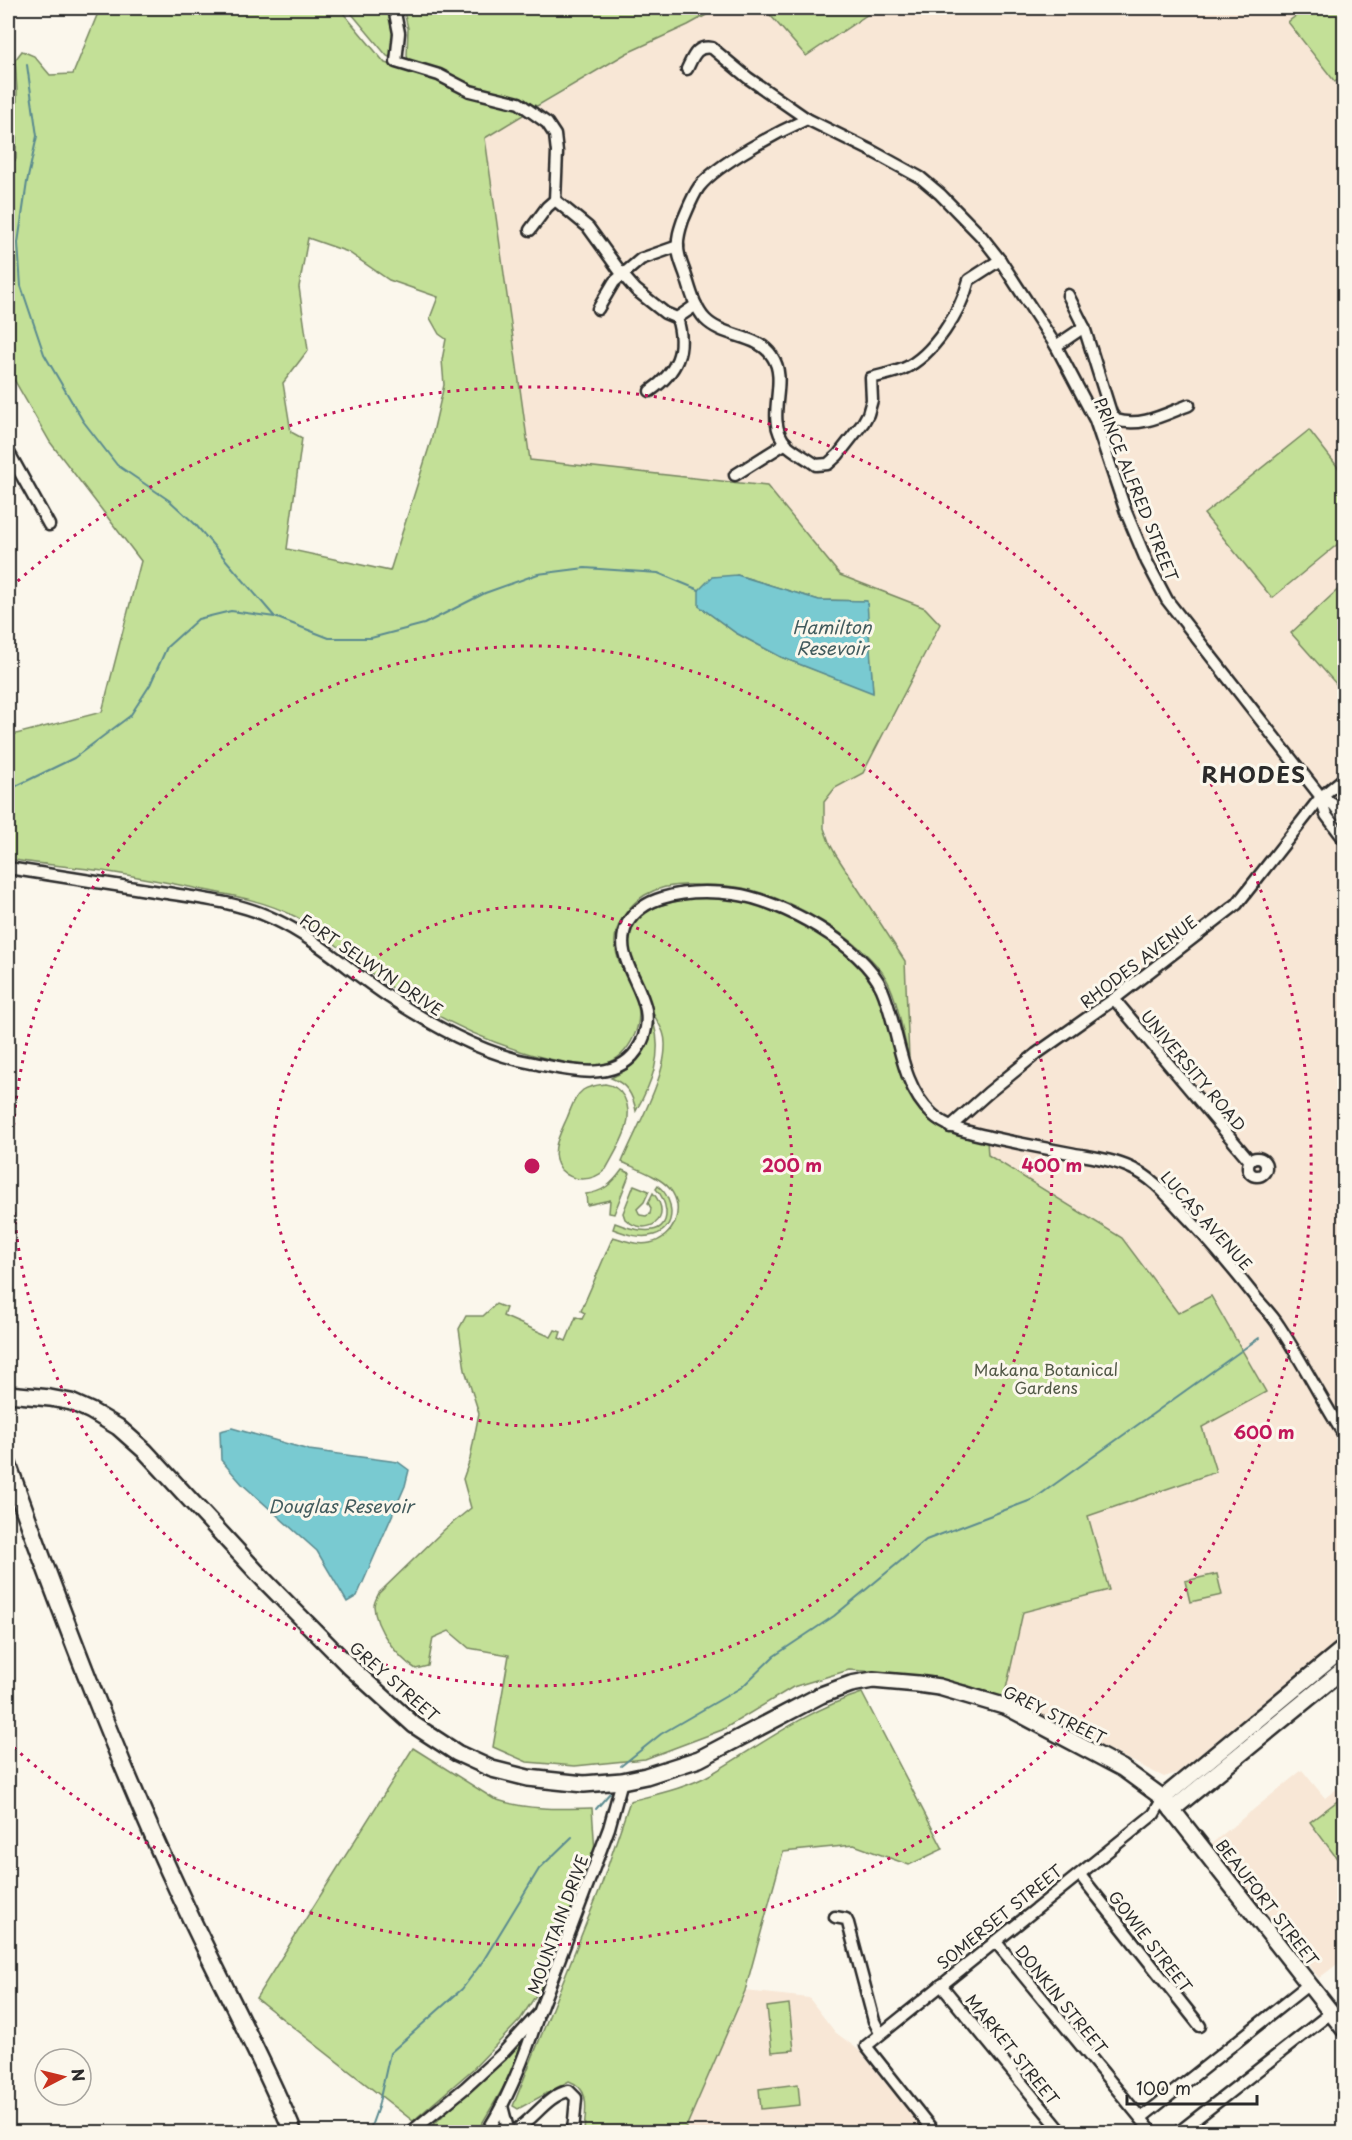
<svg xmlns="http://www.w3.org/2000/svg" width="1352" height="2140" font-family="'Playpen Sans',sans-serif">
  <style>
    .built { fill: #f8e7d6 }
    .green { fill: #c3e097; stroke: #778661; stroke-width: 1.5; fill-rule: evenodd }
    .water { fill: #79cad1; stroke: #5a8a8f; stroke-width: 1.5 }
    .lines { fill: none; stroke-linecap: round; stroke-linejoin: round }
    .stream { stroke: #5a8a8f; stroke-width: 2 }
    .minor-casing { stroke: #2b2b2b; stroke-width: 15 }
    .secondary-casing { stroke: #2b2b2b; stroke-width: 20 }
    .trunk-casing { stroke: #2b2b2b; stroke-width: 21 }
    .minor { stroke: #fbf7ec; stroke-width: 10 }
    .secondary { stroke: #fbf7ec; stroke-width: 15 }
    .trunk { stroke: #fbf7ec; stroke-width: 16 }
    .ring { fill: none; stroke: #c2185b; stroke-width: 3; stroke-dasharray: 3 6 }
    .labels { text-anchor: middle; dominant-baseline: central; stroke-width: 6; stroke-linejoin: round; paint-order: stroke }
    .street-label { font-size: 16px; fill: #2b2b2b; stroke: #fbf7ec }
    .park-label { font-size: 16px; fill: #515846; stroke: #fbf7ec }
    .water-label { font-size: 18px; font-style: italic; fill: #425b5d; stroke: #fbf7ec }
    .district-label { font-size: 22px; font-weight: bold; letter-spacing: 1.5px; fill: #2b2b2b; stroke: #fbf7ec }
    .centre { fill: #c2185b; stroke: #fbf7ec; stroke-width: 3 }
    .ring-label { font-size: 18px; text-anchor: middle; font-weight: bold; fill: #c2185b; stroke: #fbf7ec; stroke-width: 6; stroke-linejoin: round; paint-order: stroke }
  </style>
  <rect width="100%" height="100%" fill="#fbf7ec"/>
  <filter id="ink" filterUnits="userSpaceOnUse"><feTurbulence type="fractalNoise" baseFrequency=".0167" numOctaves="2"/><feDisplacementMap in="SourceGraphic" scale="12" xChannelSelector="R" yChannelSelector="G"/><feConvolveMatrix kernelMatrix="1 2 1 2 8 2 1 2 1" color-interpolation-filters="sRGB"/></filter>
  <g filter="url(#ink)">
    <g class="built">
      <polygon points="719,8 764,8 807,55 877,8 1090,8 1127,18 1138,8 1344,8 1344,1636 1177,1773 1164,1777 1004,1698 1023,1612 1109,1590 1088,1516 1216,1473 1202,1427 1265,1391 1212,1296 1178,1313 1122,1238 988,1155 987,1130 959,1125 948,1119 928,1099 912,1072 909,1058 905,961 836,855 829,842 823,815 824,802 835,788 925,608 840,575 766,486 530,461 485,138 627,53 688,25"/>
      <polygon points="1302,1770 1325,1798 1344,1783 1344,1959 1319,1978 1211,1844"/>
      <polygon points="745,1991 809,1998 835,2032 860,2051 925,2132 684,2132"/>
    </g>
    <g class="green">
      <path d="M100 8H339L385 63 443 82 465 95 519 107 528 112 485 138 530 460 767 486 840 575 925 608 940 624 863 773 835 788 824 802V828L829 842 836 855 905 961 909 1058C902 1032 898 994 882 972 854 935 796 902 751 890 733 885 715 885 697 885 680 884 660 886 645 895 630 904 613 926 615 945 617 963 628 978 635 995 640 1008 640 1023 634 1036 619 1069 595 1068 564 1062 496 1049 434 1018 378 978 351 959 326 933 296 917 268 902 236 896 204 890 175 884 145 878 115 873 79 867 43 865 8 859V736L102 712 141 561 50 442 8 369V169L16 159 17 91 15 60 22 51 34 56 50 75 73 74ZM308 238 348 252 389 280 438 297 430 318 439 334 446 339 442 360 444 385 431 441 390 571 287 549 302 438 291 432 283 383 308 350 299 287ZM737 575 819 600 866 601 873 692 781 657 736 633 699 606Z"/>
      <polygon points="347,8 389,8 396,39 393,59 387,56"/>
      <polygon points="403,8 719,8 688,25 627,53 537,106 480,88 443,72 410,64 407,56 408,28"/>
      <polygon points="764,8 877,8 806,56"/>
      <polygon points="1306,8 1344,8 1344,74 1335,82 1288,22"/>
      <polygon points="1309,430 1344,475 1344,539 1272,598 1204,514"/>
      <polygon points="1344,584 1344,678 1337,685 1291,633"/>
      <path d="M701 897 734 898 765 907 796 921 831 941 855 958 873 979 927 1116C948 1133 960 1138 987 1141L988 1155 1122 1238 1178 1313 1211 1296 1266 1392 1202 1427 1216 1472 1088 1516 1109 1590 1023 1612 1004 1698 966 1685 891 1673 849 1670 793 1687 722 1730 645 1759 575 1766 527 1762 493 1747 509 1655 469 1648 449 1631 433 1638 428 1666 416 1669C398 1658 375 1629 374 1606 374 1602 377 1597 379 1593L445 1529 471 1508 463 1479 470 1459 479 1413 465 1370 459 1329 466 1316H483L496 1304 506 1308 503 1316 551 1337 555 1330 561 1332 559 1338 566 1341 576 1317 582 1319 585 1313 581 1311 613 1237C624 1240 638 1246 650 1243 674 1238 686 1209 670 1189 661 1177 635 1168 622 1162 635 1131 665 1078 665 1047 666 1032 659 1025 653 1013 650 1006 649 998 646 991 640 979 633 966 630 953 619 909 670 901 701 897Z"/>
      <path d="M654 1024C663 1056 652 1082 636 1111 633 1095 627 1084 611 1078 639 1065 647 1053 654 1024Z"/>
      <path d="M605 1084C613 1085 620 1090 624 1097 637 1121 617 1148 606 1169 599 1176 592 1179 582 1179 573 1179 567 1176 561 1170 548 1154 560 1134 567 1118 571 1109 574 1097 583 1090 589 1086 597 1085 605 1084Z"/>
      <path d="M622 1170 630 1173 614 1214 609 1213 610 1200 587 1205 586 1194C603 1192 612 1184 622 1170Z"/>
      <path d="M634 1185 649 1191 644 1202 637 1209 640 1215 646 1216 650 1214 651 1208 648 1203 653 1193C676 1220 645 1238 625 1219L623 1213Z"/>
      <path d="M658 1186C674 1198 678 1228 654 1235 640 1239 626 1234 613 1229L615 1223C630 1229 668 1241 666 1211 665 1203 662 1195 656 1189Z"/>
      <polygon points="1217,1574 1222,1595 1190,1602 1185,1581"/>
      <path d="M862 1693 943 1849 909 1865 854 1845 783 1852 745 1991 684 2132H584C585 2112 592 2089 569 2081L518 2109 513 2106 601 1886 630 1801C658 1794 687 1788 713 1773 762 1744 807 1710 862 1693Z"/>
      <path d="M413 1748 494 1799C527 1810 558 1809 592 1808L595 1852 545 1981 520 2020 473 2069 413 2121 256 1998Z"/>
      <polygon points="1344,1796 1344,1868 1310,1822"/>
      <polygon points="789,2004 794,2050 772,2052 767,2007"/>
      <polygon points="529,2032 512,2073 477,2132 426,2132"/>
      <polygon points="798,2084 800,2105 761,2109 759,2089"/>
    </g>
    <g class="water">
      <polygon points="737,575 819,600 867,601 873,693 781,657 736,633 699,606 699,590 712,577"/>
      <polygon points="232,1428 309,1450 398,1462 409,1470 405,1486 357,1596 347,1602 317,1551 242,1484 221,1460 220,1431"/>
    </g>
    <g class="lines">
      <g class="stream">
        <polyline points="27,65 37,136 27,182 18,243 21,286 44,354 83,421 117,465 170,501 195,524 274,616"/>
        <polyline points="8,790 74,758 130,716 150,685 167,647 198,619 231,611 275,617 329,638 371,638 424,624 485,593 538,574 585,568 658,573 699,590"/>
        <polyline points="621,1766 661,1734 742,1687 774,1656 834,1616 926,1540 1034,1499 1259,1338"/>
        <polyline points="596,1809 610,1793"/>
        <polyline points="369,2132 378,2107 390,2053 462,1989 483,1961 539,1869 572,1837"/>
      </g>
      <defs>
        <g id="minor">
          <polyline points="394,8 399,33 396,62 439,75 470,91 519,103 547,123 555,135 557,152 555,200 547,207 530,230"/>
          <path d="M687 69C693 57 696 45 712 48L748 78 807 119 870 150 921 178 940 194 982 237 1000 260 1056 346 1095 420 1126 512 1147 562 1167 600 1321 797 1334 805 1344 819"/>
          <path d="M807 119C778 132 718 163 699 187 692 197 688 209 683 220 680 229 677 237 678 247 678 256 682 265 685 273 690 288 694 307 705 319 723 338 758 334 772 356 790 382 763 418 786 444 794 452 807 458 816 465L828 464 838 455 863 423 868 414 872 400 871 378C882 375 893 373 903 369 933 356 961 311 969 280L1000 260"/>
          <polyline points="555,200 588,227 622,274 636,290 665,313 677,318 696,305"/>
          <polyline points="598,309 614,282 641,259 678,246"/>
          <path d="M1084 327 1111 413 1116 420C1141 428 1165 414 1189 405"/>
          <polyline points="1056,346 1084,327 1068,295"/>
          <path d="M650 391C677 372 687 351 677 318"/>
          <polyline points="8,451 49,525"/>
          <polyline points="735,475 786,443"/>
          <polyline points="1321,797 1326,815 1344,839"/>
          <path d="M8 868C58 876 109 884 160 892 198 898 239 902 274 919 315 938 349 970 386 995 430 1024 481 1054 533 1063 569 1070 619 1085 640 1045 646 1035 648 1021 646 1010 640 980 613 955 627 924 634 911 648 902 662 898 684 891 712 891 734 894 781 900 863 945 882 989 899 1028 899 1084 932 1114 948 1129 969 1132 990 1137 1016 1143 1043 1148 1070 1153 1090 1157 1112 1159 1131 1168 1154 1178 1169 1198 1185 1215 1211 1242 1233 1269 1256 1298 1264 1307 1273 1316 1279 1326 1302 1361 1321 1399 1344 1435"/>
          <polyline points="1114,999 1250,1161"/>
          <polyline points="950,1127 988,1093 1036,1054 1114,999 1237,904 1321,797 1344,778"/>
          <circle cx="1257" cy="1167" r="9"/>
          <polyline points="1080,1875 1200,2026"/>
          <polyline points="835,1917 846,1919 848,1923 874,2021 880,2033"/>
          <polyline points="995,1941 1152,2132"/>
          <polyline points="941,1985 1062,2132"/>
          <path d="M502 2106 508 2129 514 2131C533 2121 547 2095 569 2091L576 2098 573 2132"/>
          <polyline points="1141,2118 1309,1984"/>
          <polyline points="411,2132 465,2088 501,2055 539,2013 609,1828 622,1781"/>
          <path d="M487 2132C509 2097 524 2059 537 2019"/>
          <polyline points="934,2132 866,2046 1154,1814 1163,1798"/>
          <polyline points="1179,2132 1332,2012"/>
        </g>
        <g id="secondary">
          <polyline points="8,1394 50,1398 71,1402 91,1411 118,1427 145,1451 265,1581 350,1667 414,1725 457,1753 492,1769 528,1778 584,1784 622,1781 646,1776 699,1759 821,1695 851,1684 873,1680 918,1684 939,1687 1007,1707 1122,1768 1163,1798 1344,2029"/>
          <polyline points="1163,1798 1344,1648"/>
          <polyline points="1172,1810 1344,1669"/>
        </g>
        <path id="trunk" d="M8 1465C61 1612 116 1758 182 1899 218 1978 260 2052 293 2132"/>
      </defs>
      <use href="#minor" class="minor-casing"/>
      <use href="#secondary" class="secondary-casing"/>
      <use href="#trunk" class="trunk-casing"/>
      <use href="#minor" class="minor"/>
      <use href="#secondary" class="secondary"/>
      <use href="#trunk" class="trunk"/>
    </g>
  </g>
  <g class="ring">
    <circle cx="532" cy="1166" r="260"/>
    <circle cx="532" cy="1166" r="520"/>
    <path d="M11 587A779 779 0 1 1 11 1745"/>
  </g>
  <g class="labels">
    <g class="street-label">
      <text transform="translate(1137 489) rotate(68)">PRINCE ALFRED STREET</text>
      <text transform="translate(1138 961) rotate(-37)">RHODES AVENUE</text>
      <text transform="translate(372 964) rotate(34)">FORT SELWYN DRIVE</text>
      <text transform="translate(1194 1070) rotate(50)">UNIVERSITY ROAD</text>
      <text transform="translate(1207 1220) rotate(48)">LUCAS AVENUE</text>
      <text transform="translate(395 1681) rotate(41)">GREY STREET</text>
      <text transform="translate(1055 1714) rotate(26)">GREY STREET</text>
      <text transform="translate(1268 1902) rotate(52)">BEAUFORT STREET</text>
      <text transform="translate(999 1916) rotate(-39)">SOMERSET STREET</text>
      <text transform="translate(557 1924) rotate(-70)">MOUNTAIN DRIVE</text>
      <text transform="translate(1151 1941) rotate(52)">GOWIE STREET</text>
      <text transform="translate(1062 1999) rotate(51)">DONKIN STREET</text>
      <text transform="translate(1013 2049) rotate(51)">MARKET STREET</text>
    </g>
    <g class="park-label">
      <text x="1046" y="1369">Makana Botanical<tspan x="1046" dy="18">Gardens</tspan></text>
    </g>
    <g class="water-label">
      <text x="832" y="626">Hamilton<tspan x="832" dy="21">Resevoir</tspan></text>
      <text x="341" y="1505">Douglas Resevoir</text>
    </g>
    <g class="district-label">
      <text x="1254" y="773">RHODES</text>
    </g>
  </g>
  <circle cx="532" cy="1166" r="9" class="centre"/>
  <g class="ring-label">
    <text x="792" y="1172">200 m</text>
    <text x="1052" y="1172">400 m</text>
    <text x="1264" y="1439">600 m</text>
  </g>
  <rect width="1352" height="2140" fill="none" stroke="#fbf7ec" stroke-width="30"/>
  <rect x="15" y="15" width="1322" height="2110" fill="none" stroke="#2b2b2b" stroke-width="2" filter="url(#ink)"/>
  <g transform="translate(63 2077) rotate(83)"><circle r="28" fill="#fbf7ec" stroke="#a8a59f" stroke-width="1.5"/>
  <path d="M0-4.5L10 22L0 15L-10 22Z" fill="#c8321e"/>
  <text y="-9" font-size="16" font-weight="bold" text-anchor="middle" fill="#2b2b2b">N</text>
  </g>
  <path d="M1127 2095v9h130v-9" fill="none" stroke="#2b2b2b" stroke-width="3"/>
  <text x="1136" y="2095" font-size="18" fill="#2b2b2b" stroke="#fbf7ec" stroke-width="4.5" paint-order="stroke">100 m</text>
</svg>
